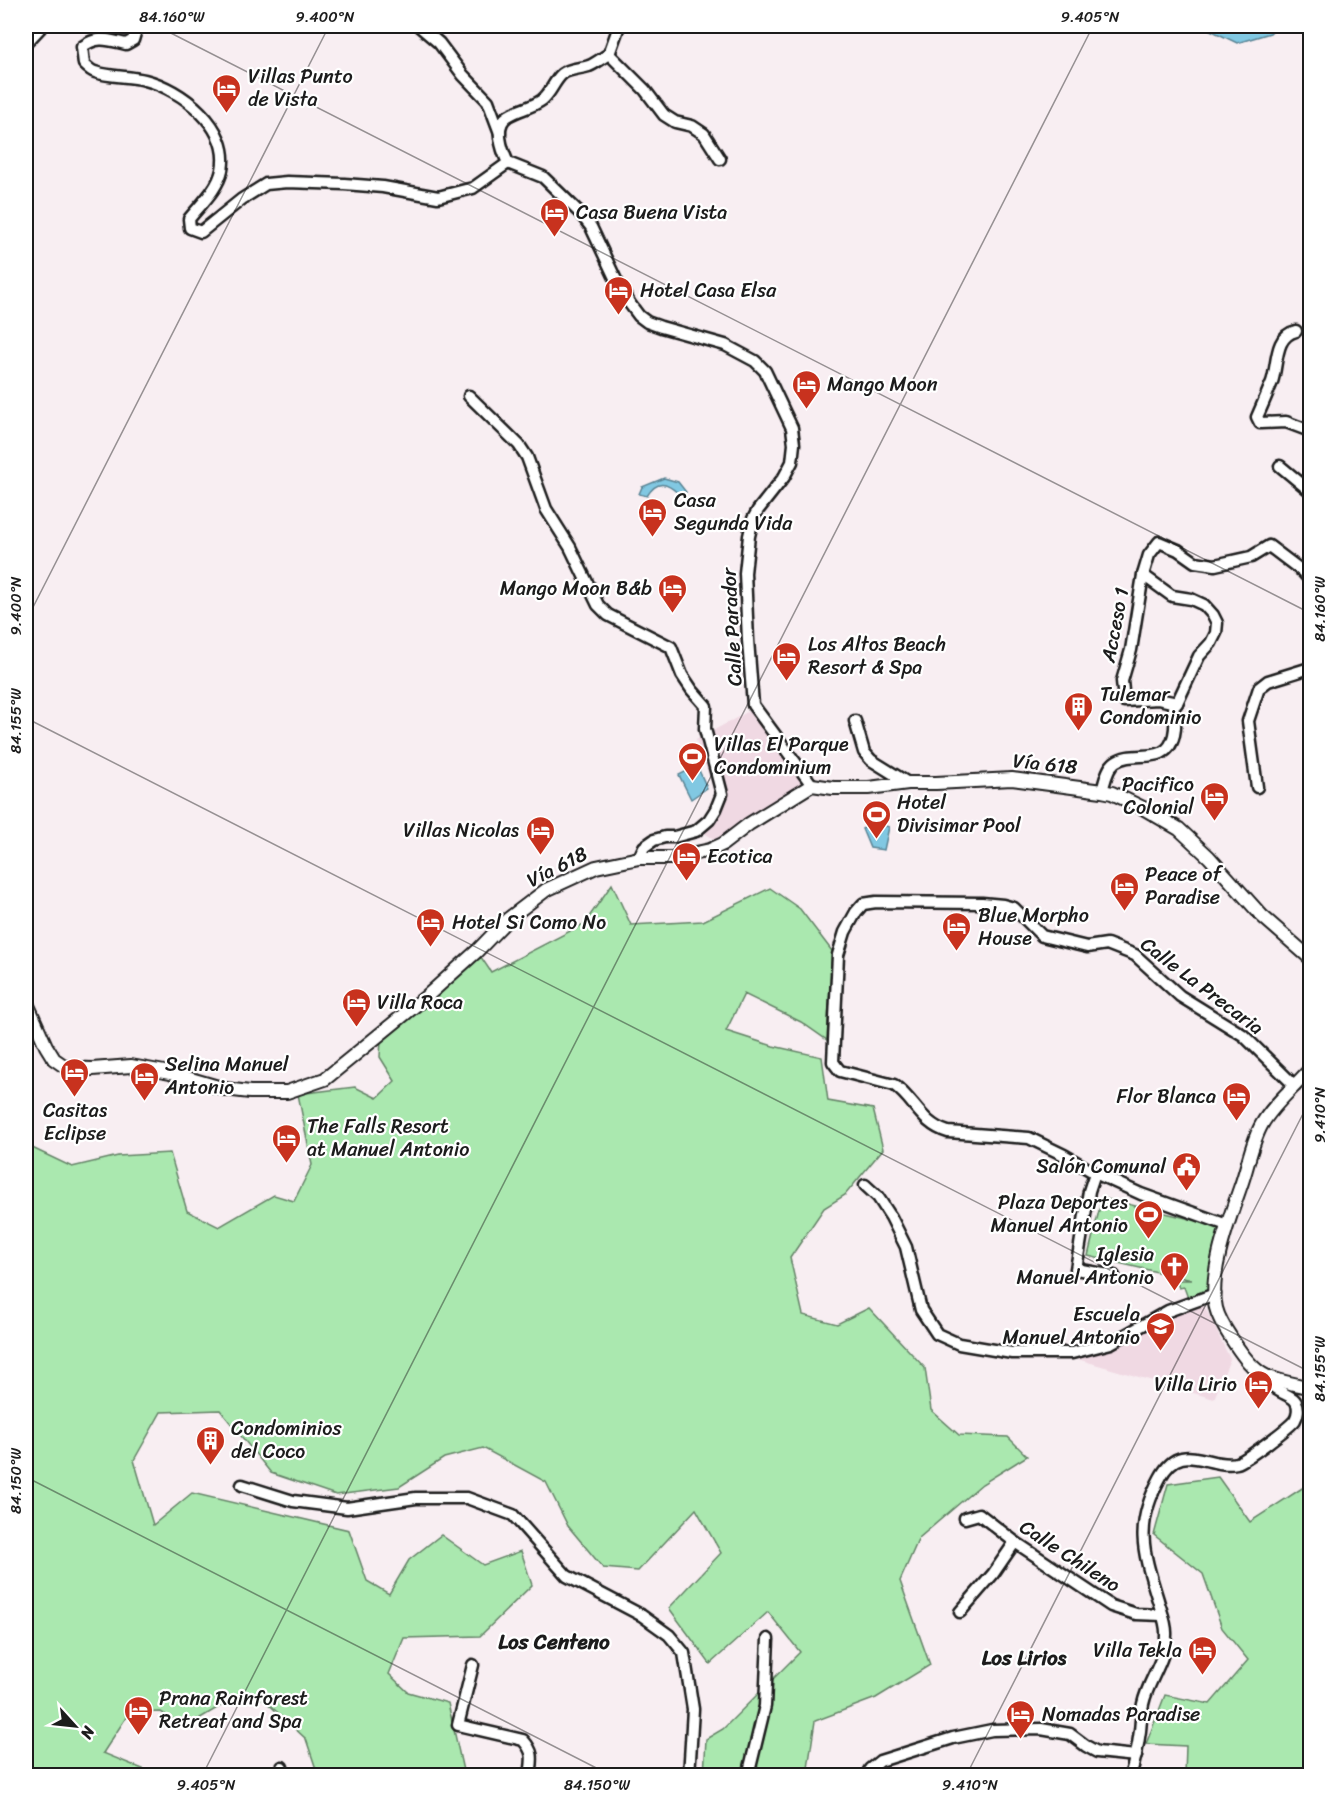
<svg xmlns="http://www.w3.org/2000/svg" width="1336" height="1801" font-family="Sriracha,sans-serif">
  <style>
    .built { fill: #f0d9e3 }
    .green { fill: #aae8af; stroke: #638266; stroke-width: 1.5 }
    .water { fill: #81c8e2; stroke: #598393; stroke-width: 1.5 }
    .lines { fill: none; stroke-linecap: round; stroke-linejoin: round }
    .minor-casing { stroke: #1c1c1c; stroke-width: 15 }
    .tertiary-casing { stroke: #1c1c1c; stroke-width: 16 }
    .minor { stroke: #fff; stroke-width: 10 }
    .tertiary { stroke: #fff; stroke-width: 12 }
    .ticks { fill: none; stroke: #1c1c1c; stroke-width: 1.5; stroke-opacity: 0.45 }
    .labels { text-anchor: middle; dominant-baseline: central; stroke-width: 4.5; stroke-linejoin: round; paint-order: stroke }
    .poi-label { font-size: 20px; fill: #1c1c1c; stroke: #fff; text-anchor: start }
    .street-label { font-size: 20px; fill: #1c1c1c; stroke: #fff }
    .neighbourhood-label { font-size: 21px; font-weight: bold; fill: #1c1c1c; stroke: #fff }
    .neatline { fill: none; stroke: #1c1c1c; stroke-width: 2 }
    .ticks-label { font-size: 15px; text-anchor: middle; fill: #1c1c1c }
  </style>
  <rect width="100%" height="100%" fill="#f8eef2"/>
  <filter id="ink" filterUnits="userSpaceOnUse"><feTurbulence type="fractalNoise" baseFrequency=".0167" numOctaves="2"/><feDisplacementMap in="SourceGraphic" scale="12" xChannelSelector="R" yChannelSelector="G"/><feConvolveMatrix kernelMatrix="1 2 1 2 8 2 1 2 1" color-interpolation-filters="sRGB"/></filter>
  <g filter="url(#ink)">
    <g class="built">
      <polygon points="749,711 803,785 717,841 698,829 717,797 696,740"/>
      <polygon points="1203,1303 1230,1359 1214,1399 1074,1358 1114,1346 1166,1318"/>
    </g>
    <g class="green">
      <polygon points="612,884 631,925 703,921 770,888 800,909 832,951 827,1040 801,1022 744,994 726,1031 773,1046 822,1057 828,1101 873,1109 883,1149 845,1195 824,1208 790,1258 803,1315 837,1324 869,1308 925,1368 931,1410 959,1435 1008,1437 1027,1456 982,1484 919,1538 900,1581 930,1665 876,1698 815,1721 807,1775 704,1775 706,1739 723,1729 800,1652 768,1612 710,1664 669,1608 721,1553 696,1509 638,1571 603,1568 568,1526 546,1482 483,1448 444,1458 399,1487 336,1495 271,1473 220,1410 161,1412 134,1460 153,1525 192,1493 349,1530 367,1581 389,1594 409,1560 441,1535 483,1565 521,1551 532,1585 480,1636 404,1638 389,1674 408,1692 448,1703 464,1775 318,1775 306,1739 263,1699 234,1698 185,1727 161,1712 131,1713 127,1716 103,1753 145,1770 152,1775 26,1775 26,1145 72,1167 118,1156 170,1153 187,1211 219,1227 274,1195 294,1201 312,1165 298,1094 355,1087 377,1098 395,1081 380,1057 381,1039 481,957 491,972 584,924"/>
      <polygon points="1102,1198 1220,1226 1212,1267 1210,1292 1189,1301 1184,1287 1179,1288 1176,1280 1192,1280 1088,1256"/>
      <polygon points="1218,1477 1250,1522 1310,1483 1310,1775 1185,1775 1186,1746 1146,1744 1165,1695 1210,1704 1248,1660 1222,1628 1203,1574 1154,1535 1168,1484"/>
    </g>
    <g class="water">
      <polygon points="1202,26 1277,26 1270,33 1237,43"/>
      <path d="M664 478 678 482 686 492 679 494C666 482 657 480 647 496L639 494 642 487Z"/>
      <polygon points="697,766 707,788 691,799 679,775"/>
      <polygon points="875,823 889,827 884,850 870,848 862,829"/>
    </g>
    <g class="lines">
      <defs>
        <g id="minor">
          <path d="M134 26 136 30 133 40 126 44C108 40 98 35 82 47L84 64C87 67 91 71 95 72 109 77 130 76 145 80 181 89 231 127 222 170 218 189 201 204 189 219L190 228 201 232 242 199 266 184 287 182 344 184 383 187 438 197 473 188 508 163"/>
          <polyline points="419,26 439,43 463,75 488,101 500,133"/>
          <path d="M619 26 609 54C602 58 596 63 589 66 580 69 570 68 562 74 554 81 551 93 542 100 531 108 519 109 508 116 493 125 502 150 508 163L543 177 580 213 591 227 616 280 630 304 639 316 647 322 661 327 725 345 755 361 765 371 792 428 794 444 792 462 784 477 758 510 753 519 749 536 745 573 748 640 753 705 812 785"/>
          <polyline points="26,43 42,26"/>
          <polyline points="609,54 645,90 664,115 675,122 692,126 704,134 720,159"/>
          <path d="M1296 331C1274 336 1278 365 1272 382 1267 394 1262 406 1257 417L1260 423 1286 422 1310 431"/>
          <polyline points="469,396 519,445 527,457 546,509 570,547 598,605 608,615 671,647 682,675 692,690 706,706 705,729 722,794 716,809 709,820 696,831 674,837 665,837 654,840 644,847 639,858"/>
          <polyline points="1280,466 1310,491"/>
          <polyline points="1143,575 1172,596 1191,599 1204,605 1213,615 1217,623 1216,633 1211,643 1199,656 1177,703"/>
          <polyline points="855,721 864,752 871,760 908,783"/>
          <polyline points="1257,787 1248,721 1259,688 1268,681 1310,668"/>
          <path d="M1102 791C1105 781 1107 768 1115 762 1134 748 1167 768 1174 735 1176 725 1176 718 1173 708L1177 703 1158 699 1124 701 1122 681 1131 650 1143 575 1149 555 1159 542 1178 550 1195 562 1215 565 1251 557 1269 546 1302 571 1310 580"/>
          <polyline points="1095,1173 1089,1191 1076,1269 1114,1276"/>
          <polyline points="865,1185 878,1197 891,1217 906,1247 921,1310 937,1334 959,1344 1012,1353 1072,1353 1111,1343 1168,1311 1215,1294"/>
          <path d="M1227 1225 1141 1194 1095 1173 1064 1155 1029 1138 948 1132C921 1124 915 1100 894 1085L840 1071 833 1062 838 955 845 932 856 912 863 904 876 902 982 903 1003 905 1014 908 1042 936 1087 947 1107 944 1135 955 1180 996 1243 1035 1295 1086"/>
          <polyline points="242,1485 293,1501 347,1508 416,1498 467,1498 513,1515 567,1576 641,1615 669,1635 684,1653 693,1709 689,1776"/>
          <polyline points="965,1518 979,1514 1015,1542 1111,1606 1136,1614 1162,1615"/>
          <polyline points="960,1612 993,1574 1015,1542"/>
          <path d="M473 1665 458 1725 523 1740C535 1753 532 1760 530 1776"/>
          <polyline points="281,1776 282,1767"/>
          <polyline points="748,1776 765,1706 768,1639"/>
          <polyline points="866,1776 870,1769 880,1761 953,1738 992,1730 1041,1729 1070,1734 1086,1746 1097,1752 1136,1756"/>
          <path d="M1130 1776C1135 1761 1138 1746 1140 1731 1141 1722 1141 1713 1143 1704 1148 1680 1166 1661 1166 1635 1167 1624 1161 1611 1158 1600 1143 1551 1134 1526 1160 1478 1181 1438 1207 1469 1237 1463 1245 1461 1290 1427 1295 1420 1298 1415 1299 1407 1296 1402 1293 1396 1283 1394 1278 1390 1272 1387 1269 1381 1266 1376"/>
        </g>
        <g id="tertiary">
          <polyline points="26,1001 46,1046 54,1059 67,1068 92,1069 131,1066 170,1073 225,1089 250,1092 287,1092 325,1079 427,996 477,951 508,919 546,890 596,867 639,858 673,858 710,850 723,844 749,824 812,785 833,788 869,788 908,783 936,783 1012,779 1102,791 1112,793 1143,808 1179,829 1209,857 1262,916 1310,958"/>
          <path d="M1310 1069C1295 1087 1274 1103 1262 1124 1251 1143 1248 1167 1240 1188 1229 1220 1208 1274 1216 1308 1219 1321 1228 1333 1235 1344 1243 1356 1253 1370 1266 1376 1280 1382 1296 1384 1310 1388"/>
        </g>
      </defs>
      <use href="#minor" class="minor-casing"/>
      <use href="#tertiary" class="tertiary-casing"/>
      <use href="#minor" class="minor"/>
      <use href="#tertiary" class="tertiary"/>
    </g>
  </g>
  <path class="ticks" d="M157 26 1310 613M26 621 329 26M26 718 1310 1372M26 1477 612 1776M202 1776 1093 26M966 1776 1310 1100"/>
  <defs>
    <symbol id="hotel-pin" viewBox="-11 -11 22 30"><path d="M0 17L-7.5 6A9.5 9.5 0 1 1 7.5 6Z" fill="#c8321e" stroke="#fff"/><path d="M-6-4.5h1.5V1H6V5H4.5V3h-9V5H-6ZM-4 0a1.8 1.8 0 1 1 3.6 0ZM.5 0V-2.5h3Q6-2.5 6 0Z" fill="#fff"/></symbol>
    <symbol id="building-pin" viewBox="-11 -11 22 30"><path d="M0 17L-7.5 6A9.5 9.5 0 1 1 7.5 6Z" fill="#c8321e" stroke="#fff"/><path d="M-4-6H4V6H1V3H-1V6H-4ZM-2.5-4.3h1.7v1.8h-1.7ZM.8-4.3h1.7v1.8H.8ZM-2.5-1h1.7V.8h-1.7ZM.8-1h1.7V.8H.8Z" fill="#fff"/></symbol>
    <symbol id="stadium-pin" viewBox="-11 -11 22 30"><path d="M0 17L-7.5 6A9.5 9.5 0 1 1 7.5 6Z" fill="#c8321e" stroke="#fff"/><path d="M0-5a6.5 5 0 1 0 0 10a6.5 5 0 1 0 0-10ZM-3.5-1.8h7v3.6h-7Z" fill="#fff"/></symbol>
    <symbol id="civic-pin" viewBox="-11 -11 22 30"><path d="M0 17L-7.5 6A9.5 9.5 0 1 1 7.5 6Z" fill="#c8321e" stroke="#fff"/><path d="M-.6-6.5H3V-4.5H.6V-3L4-1V1h2V6H-6V1h2V-1L-.6-3ZM-1.2 2.5V6h2.4V2.5Z" fill="#fff"/></symbol>
    <symbol id="church-pin" viewBox="-11 -11 22 30"><path d="M0 17L-7.5 6A9.5 9.5 0 1 1 7.5 6Z" fill="#c8321e" stroke="#fff"/><path d="M-1.2-6h2.4v3.5h3.3v2.4h-3.3V6h-2.4V-.1h-3.3v-2.4h3.3Z" fill="#fff"/></symbol>
    <symbol id="school-pin" viewBox="-11 -11 22 30"><path d="M0 17L-7.5 6A9.5 9.5 0 1 1 7.5 6Z" fill="#c8321e" stroke="#fff"/><path d="M0-5L7-2L0 1L-7-2ZM-4 1L0 2.5L4 1V4Q0 6-4 4Z" fill="#fff"/></symbol>
  </defs>
  <g fill-rule="evenodd">
    <use href="#hotel-pin" x="210" y="72" width="33" height="45"/>
    <use href="#hotel-pin" x="538" y="196" width="33" height="45"/>
    <use href="#hotel-pin" x="602" y="274" width="33" height="45"/>
    <use href="#hotel-pin" x="790" y="368" width="33" height="45"/>
    <use href="#hotel-pin" x="636" y="496" width="33" height="45"/>
    <use href="#hotel-pin" x="656" y="572" width="33" height="45"/>
    <use href="#hotel-pin" x="770" y="640" width="33" height="45"/>
    <use href="#building-pin" x="1062" y="690" width="33" height="45"/>
    <use href="#stadium-pin" x="676" y="740" width="33" height="45"/>
    <use href="#hotel-pin" x="1198" y="780" width="33" height="45"/>
    <use href="#stadium-pin" x="860" y="798" width="33" height="45"/>
    <use href="#hotel-pin" x="524" y="814" width="33" height="45"/>
    <use href="#hotel-pin" x="670" y="840" width="33" height="45"/>
    <use href="#hotel-pin" x="1108" y="870" width="33" height="45"/>
    <use href="#hotel-pin" x="414" y="906" width="33" height="45"/>
    <use href="#hotel-pin" x="940" y="910" width="33" height="45"/>
    <use href="#hotel-pin" x="340" y="986" width="33" height="45"/>
    <use href="#hotel-pin" x="58" y="1056" width="33" height="45"/>
    <use href="#hotel-pin" x="128" y="1060" width="33" height="45"/>
    <use href="#hotel-pin" x="1220" y="1080" width="33" height="45"/>
    <use href="#hotel-pin" x="270" y="1122" width="33" height="45"/>
    <use href="#civic-pin" x="1170" y="1150" width="33" height="45"/>
    <use href="#stadium-pin" x="1132" y="1198" width="33" height="45"/>
    <use href="#church-pin" x="1158" y="1250" width="33" height="45"/>
    <use href="#school-pin" x="1144" y="1310" width="33" height="45"/>
    <use href="#hotel-pin" x="1242" y="1368" width="33" height="45"/>
    <use href="#building-pin" x="194" y="1424" width="33" height="45"/>
    <use href="#hotel-pin" x="1186" y="1634" width="33" height="45"/>
    <use href="#hotel-pin" x="122" y="1694" width="33" height="45"/>
    <use href="#hotel-pin" x="1004" y="1698" width="33" height="45"/>
  </g>
  <g class="labels">
    <g class="poi-label">
      <text x="248" y="76">Villas Punto<tspan x="248" dy="23">de Vista</tspan></text>
      <text x="576" y="212">Casa Buena Vista</text>
      <text x="640" y="290">Hotel Casa Elsa</text>
      <text x="827" y="384">Mango Moon</text>
      <text x="674" y="500">Casa<tspan x="674" dy="23">Segunda Vida</tspan></text>
      <text x="652" y="588" text-anchor="end">Mango Moon B&amp;b</text>
      <text x="808" y="644">Los Altos Beach<tspan x="808" dy="23">Resort &amp; Spa</tspan></text>
      <text x="1100" y="694">Tulemar<tspan x="1100" dy="23">Condominio</tspan></text>
      <text x="714" y="744">Villas El Parque<tspan x="714" dy="23">Condominium</tspan></text>
      <text x="1194" y="784" text-anchor="end">Pacifico<tspan x="1194" dy="23">Colonial</tspan></text>
      <text x="897" y="802">Hotel<tspan x="897" dy="23">Divisimar Pool</tspan></text>
      <text x="519" y="830" text-anchor="end">Villas Nicolas</text>
      <text x="707" y="856">Ecotica</text>
      <text x="1145" y="874">Peace of<tspan x="1145" dy="23">Paradise</tspan></text>
      <text x="978" y="915">Blue Morpho<tspan x="978" dy="23">House</tspan></text>
      <text x="452" y="922">Hotel Si Como No</text>
      <text x="377" y="1002">Villa Roca</text>
      <text x="165" y="1064">Selina Manuel<tspan x="165" dy="23">Antonio</tspan></text>
      <text x="1216" y="1096" text-anchor="end">Flor Blanca</text>
      <text x="75" y="1110" text-anchor="middle">Casitas<tspan x="75" dy="23">Eclipse</tspan></text>
      <text x="307" y="1126">The Falls Resort<tspan x="307" dy="23">at Manuel Antonio</tspan></text>
      <text x="1166" y="1166" text-anchor="end">Salón Comunal</text>
      <text x="1128" y="1202" text-anchor="end">Plaza Deportes<tspan x="1128" dy="23">Manuel Antonio</tspan></text>
      <text x="1154" y="1254" text-anchor="end">Iglesia<tspan x="1154" dy="23">Manuel Antonio</tspan></text>
      <text x="1140" y="1314" text-anchor="end">Escuela<tspan x="1140" dy="23">Manuel Antonio</tspan></text>
      <text x="1237" y="1384" text-anchor="end">Villa Lirio</text>
      <text x="231" y="1428">Condominios<tspan x="231" dy="23">del Coco</tspan></text>
      <text x="1182" y="1650" text-anchor="end">Villa Tekla</text>
      <text x="159" y="1698">Prana Rainforest<tspan x="159" dy="23">Retreat and Spa</tspan></text>
      <text x="1042" y="1714">Nomadas Paradise</text>
    </g>
    <g class="street-label">
      <text transform="translate(1115 625) rotate(-79)">Acceso 1</text>
      <text transform="translate(732 627) rotate(-93)">Calle Parador</text>
      <text transform="translate(1045 764) rotate(6)">Vía 618</text>
      <text transform="translate(557 867) rotate(-27)">Vía 618</text>
      <text transform="translate(1202 986) rotate(37)">Calle La Precaria</text>
      <text transform="translate(1070 1556) rotate(33)">Calle Chileno</text>
    </g>
    <g class="neighbourhood-label">
      <text x="554" y="1642">Los Centeno</text>
      <text x="1024" y="1658">Los Lirios</text>
    </g>
  </g>
  <rect width="1336" height="1801" fill="none" stroke="#fff" stroke-width="66"/>
  <g transform="translate(75 1726) rotate(117)" stroke="#ffffff" stroke-width="4.5" paint-order="stroke">
  <path d="M0-4.5L10 22L0 15L-10 22Z" fill="#1c1c1c"/>
  <text y="-9" font-size="16" font-weight="bold" text-anchor="middle" fill="#1c1c1c">N</text>
  </g>
  <rect x="33" y="33" width="1270" height="1735" class="neatline"/>
  <g class="ticks-label">
    <text x="172" y="22">84.160°W</text>
    <text x="325" y="22">9.400°N</text>
    <text x="1090" y="22">9.405°N</text>
    <text transform="translate(16 606) rotate(-90)" y="5">9.400°N</text>
    <text transform="translate(1320 609) rotate(-90)" y="5">84.160°W</text>
    <text transform="translate(16 721) rotate(-90)" y="5">84.155°W</text>
    <text transform="translate(1320 1115) rotate(-90)" y="5">9.410°N</text>
    <text transform="translate(1320 1369) rotate(-90)" y="5">84.155°W</text>
    <text transform="translate(16 1481) rotate(-90)" y="5">84.150°W</text>
    <text x="206" y="1790">9.405°N</text>
    <text x="597" y="1790">84.150°W</text>
    <text x="970" y="1790">9.410°N</text>
  </g>
</svg>
